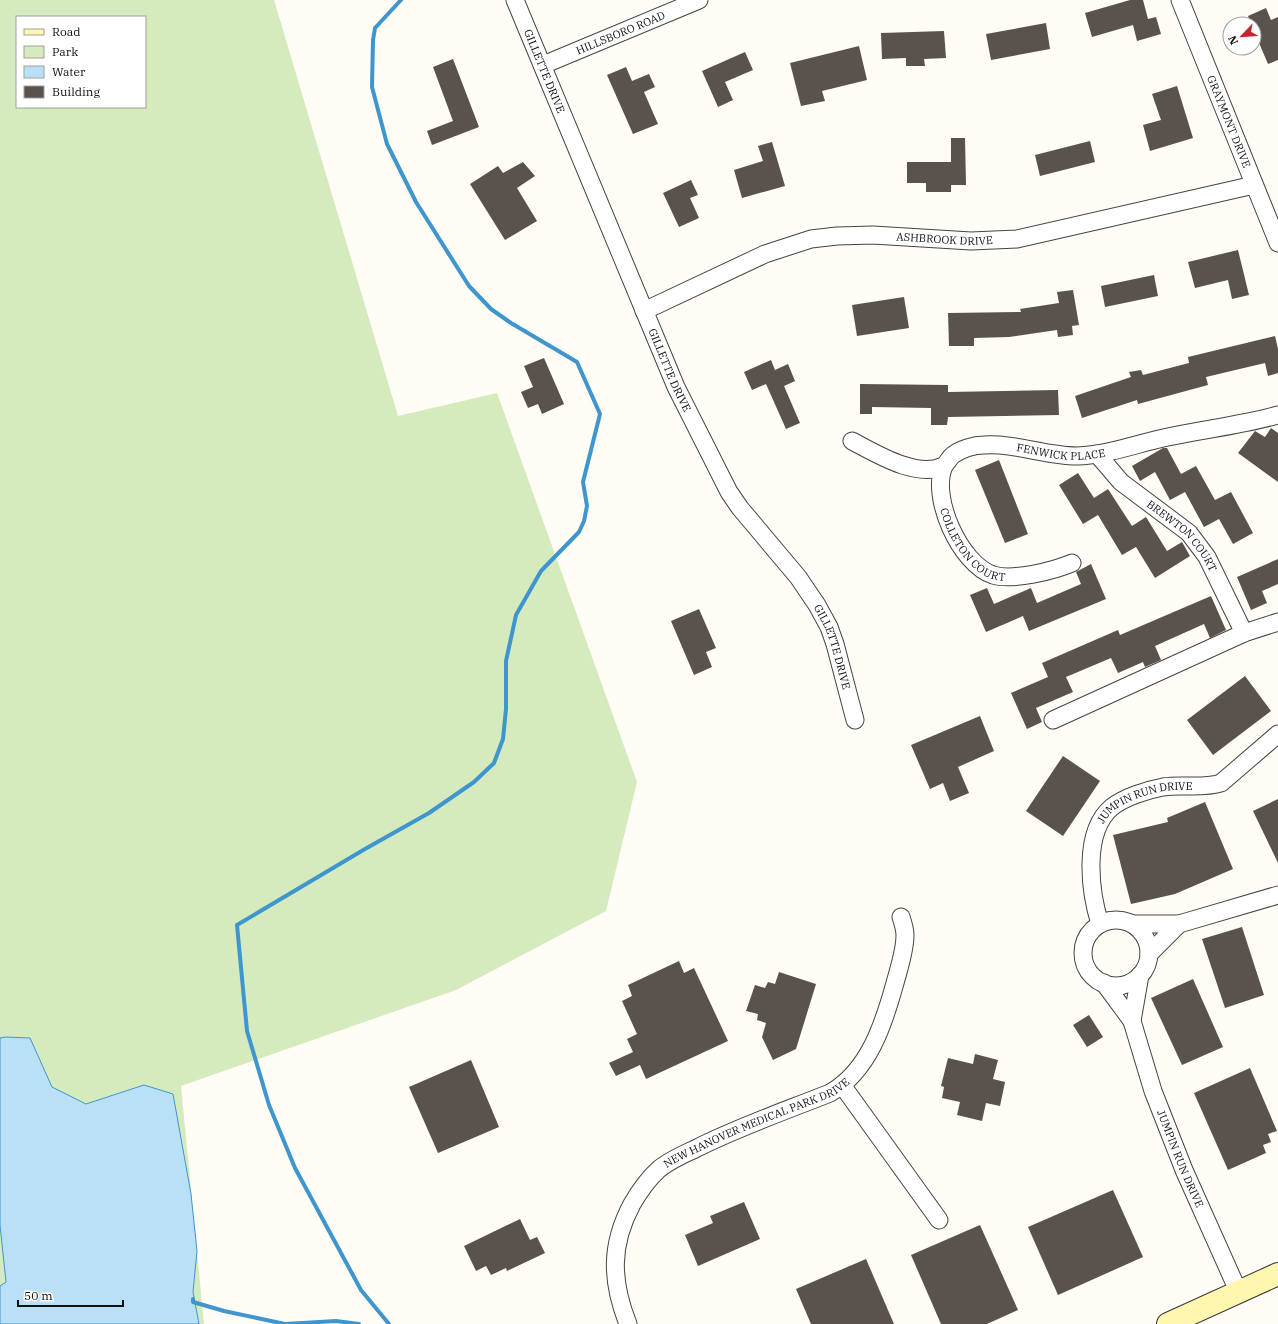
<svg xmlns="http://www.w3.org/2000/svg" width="1278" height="1324" font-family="'IBM Plex Serif',serif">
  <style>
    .green { fill: #d5ebbd; fill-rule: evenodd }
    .water { fill: #b9e0f7; stroke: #3f96cf }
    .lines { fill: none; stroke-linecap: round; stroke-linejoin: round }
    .stream { stroke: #3f96cf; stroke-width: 4 }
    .building { fill: #5a524d }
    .street-casing { stroke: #444; stroke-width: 19 }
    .secondary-casing { stroke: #333; stroke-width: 24 }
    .street { stroke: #fff; stroke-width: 17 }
    .secondary { stroke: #fff6b0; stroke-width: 22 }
    .labels { text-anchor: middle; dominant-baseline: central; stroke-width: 4; stroke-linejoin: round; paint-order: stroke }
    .street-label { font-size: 11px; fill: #111; stroke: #fff }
  </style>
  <rect width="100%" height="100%" fill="#fffdf5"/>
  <path class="green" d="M0 0H274L398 416 497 393 637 782 606 911 456 990 181 1086 204 1324H0ZM17 17H145V107H17Z"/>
  <polygon class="water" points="6,1037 30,1038 52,1087 86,1104 144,1085 173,1094 191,1194 197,1251 193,1292 199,1324 0,1324 0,1286 6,1282 0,1225 0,1038"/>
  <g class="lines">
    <g class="stream">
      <polyline points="193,1299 193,1302 224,1311 285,1324 336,1321 359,1324"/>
      <polyline points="389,1324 361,1290 295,1168 269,1105 247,1031 237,925 365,849 429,813 474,782 494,763 503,739 506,709 506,661 516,615 541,571 579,532 584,521 587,506 583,482 600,414 577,362 511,323 491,309 469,286 416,202 387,144 372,87 373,40 375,28 401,0"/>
    </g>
  </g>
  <g class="building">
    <polygon points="1130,0 1143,0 1148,19 1156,17 1161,34 1137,41 1133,25 1092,37 1085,13"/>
    <polygon points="1266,8 1271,20 1278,17 1278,60 1268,64 1254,31 1254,24 1251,24 1248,16"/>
    <polygon points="1046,23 1050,49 991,60 986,34"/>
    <polygon points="944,31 946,58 924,59 925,66 906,66 906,58 882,59 881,33"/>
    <polygon points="859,46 867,80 822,91 825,101 801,106 790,63"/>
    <polygon points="745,52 753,70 725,82 733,100 718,107 702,71"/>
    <polygon points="453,59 479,127 432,145 427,131 453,121 433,67"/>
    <polygon points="626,67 632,81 649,74 655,87 644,92 658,124 633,134 607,75"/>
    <polygon points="1177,86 1193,138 1150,151 1143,125 1161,120 1152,94"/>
    <polygon points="951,138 965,138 966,185 951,185 951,192 926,192 926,183 907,183 907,162 951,162"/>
    <polygon points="1090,141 1095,162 1040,176 1035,155"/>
    <polygon points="772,142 785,186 742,198 734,170 763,161 758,146"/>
    <polygon points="523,162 535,176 517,188 537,221 505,240 470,184 498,166 503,173"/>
    <polygon points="691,180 698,195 690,198 699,218 679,227 663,193"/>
    <polygon points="1238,250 1249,295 1232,299 1228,280 1195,288 1188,262"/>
    <polygon points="1154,275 1158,296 1105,307 1101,286"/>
    <polygon points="1073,290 1079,325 1072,326 1073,335 1058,337 1057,330 1009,337 974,338 974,346 949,346 948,313 1021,312 1020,309 1059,303 1057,292"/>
    <polygon points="904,297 909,328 857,336 852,305"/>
    <polygon points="1275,336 1278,349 1278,373 1268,376 1265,363 1206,377 1208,385 1138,404 1137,400 1082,418 1075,396 1131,377 1129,372 1141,370 1143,375 1189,363 1188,357"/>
    <polygon points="544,358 564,404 542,414 538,404 528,408 521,392 533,387 524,366"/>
    <polygon points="771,360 775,370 788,364 795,381 784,386 800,423 786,429 766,384 752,390 744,372"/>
    <polygon points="860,384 948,385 948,392 1058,390 1059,415 948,417 947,425 931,425 931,408 872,407 872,414 860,414"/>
    <polygon points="1271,428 1278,433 1278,482 1238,453 1255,431 1265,437"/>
    <polygon points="1163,448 1167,448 1181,474 1196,466 1215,500 1231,492 1253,533 1233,544 1219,519 1204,527 1185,492 1170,500 1155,472 1140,481 1132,466"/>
    <polygon points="999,460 1028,534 1005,543 975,470"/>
    <polygon points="1078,473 1094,498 1108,489 1132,526 1146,517 1167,551 1182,542 1190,556 1155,578 1136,547 1122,555 1098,515 1083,524 1059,485"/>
    <polygon points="1278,559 1278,584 1262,591 1267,603 1251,610 1237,577"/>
    <polygon points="1091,564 1106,599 1029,631 1023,616 986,632 970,595 987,588 994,604 1031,588 1037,603 1081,584 1076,572"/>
    <polygon points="1211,596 1226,630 1210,638 1204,624 1155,646 1161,660 1145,667 1143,662 1118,673 1111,658 1066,677 1073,692 1036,708 1042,722 1027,729 1011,693 1048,677 1042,663 1118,630 1120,635"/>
    <polygon points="699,609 716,648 706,652 712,667 694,675 671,621"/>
    <polygon points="1245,676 1271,711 1213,755 1187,720"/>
    <polygon points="980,716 994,751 958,767 969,793 950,801 943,783 930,789 911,745"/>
    <polygon points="1063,756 1100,781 1063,836 1026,811"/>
    <polygon points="1278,799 1278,863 1253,811"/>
    <polygon points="1205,802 1233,869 1175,894 1131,904 1113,835 1168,822 1167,818"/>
    <polygon points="1242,927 1264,995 1225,1008 1202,939"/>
    <polygon points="679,961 684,973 694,968 728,1041 646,1079 640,1065 616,1076 609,1063 633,1052 627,1039 637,1034 622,1001 632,996 628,985"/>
    <polygon points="779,972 816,984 796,1049 773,1060 762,1037 766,1023 757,1020 758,1014 746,1011 755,985 765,988 768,982 775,984"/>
    <polygon points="1193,979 1223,1047 1182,1065 1151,998"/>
    <polygon points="1089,1015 1103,1037 1087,1047 1073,1025"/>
    <polygon points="975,1054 998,1060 993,1079 1005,1082 1000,1106 986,1103 982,1121 957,1115 960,1102 942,1098 944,1087 941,1086 948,1058 973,1064"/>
    <polygon points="471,1060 499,1127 438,1153 409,1087"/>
    <polygon points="1250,1068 1277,1131 1268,1134 1271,1142 1263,1145 1266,1153 1228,1170 1194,1093"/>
    <polygon points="1113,1190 1143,1257 1058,1295 1028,1227"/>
    <polygon points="744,1202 760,1239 698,1266 685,1235 713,1223 710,1216"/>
    <polygon points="520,1219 530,1240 537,1237 545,1253 507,1271 506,1268 491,1275 486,1266 476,1271 464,1246"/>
    <polygon points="980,1225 1018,1310 987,1324 941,1324 911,1255"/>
    <polygon points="866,1259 894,1324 811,1324 796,1289"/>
  </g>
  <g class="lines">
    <defs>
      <g id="street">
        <path id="s1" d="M515 0 676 387 729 492 740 508 798 577 817 605 829 627 835 644 855 720"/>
        <path id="s2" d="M1180 0 1278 243"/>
        <path id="s3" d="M543 65 699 0"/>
        <path id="s4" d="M644 311 765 254 811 239 837 236 873 235 971 241 1017 239 1254 185"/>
        <path id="s5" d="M852 441C875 453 917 479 943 466 947 464 949 458 953 455 961 449 974 445 984 445 1016 443 1045 456 1077 456 1109 455 1138 443 1168 437 1205 429 1242 425 1278 415"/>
        <path id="s6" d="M1097 454 1121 482 1189 533 1207 557 1244 633"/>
        <path id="s7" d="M944 466C930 497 960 564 993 575 1013 581 1053 571 1072 563"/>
        <polyline points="1053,720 1244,633 1278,622"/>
        <circle cx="1116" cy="953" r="33"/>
        <path id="s8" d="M1100 924C1090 892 1082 832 1112 807 1125 797 1147 790 1163 787 1183 784 1202 789 1221 783L1278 734"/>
        <polyline points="1133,924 1179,924 1149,954"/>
        <polyline points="1179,924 1278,895"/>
        <polyline points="1104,983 1132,1021 1140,975"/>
        <path id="s9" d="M1132 1021 1153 1091 1184 1170 1239 1293"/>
        <polyline points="842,1085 939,1220"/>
        <path id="s10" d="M628 1324C611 1281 610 1245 632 1204 639 1192 647 1180 658 1170 668 1161 682 1155 695 1149 738 1127 785 1111 830 1093 869 1071 884 1023 895 983 899 968 905 951 905 935 905 930 903 923 901 917"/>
      </g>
      <polyline id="secondary" points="1168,1324 1278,1274"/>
    </defs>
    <use href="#street" class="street-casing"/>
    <use href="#secondary" class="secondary-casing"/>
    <use href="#street" class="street"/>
    <use href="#secondary" class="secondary"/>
  </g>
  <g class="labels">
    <g class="street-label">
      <text stroke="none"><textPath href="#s3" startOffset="84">HILLSBORO ROAD</textPath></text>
      <text stroke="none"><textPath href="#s1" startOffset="77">GILLETTE DRIVE</textPath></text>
      <text stroke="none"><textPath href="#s2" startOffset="131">GRAYMONT DRIVE</textPath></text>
      <text stroke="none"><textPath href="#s4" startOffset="316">ASHBROOK DRIVE</textPath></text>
      <text stroke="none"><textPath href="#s1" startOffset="401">GILLETTE DRIVE</textPath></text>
      <text stroke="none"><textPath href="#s5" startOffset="223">FENWICK PLACE</textPath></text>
      <text stroke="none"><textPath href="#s6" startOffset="119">BREWTON COURT</textPath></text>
      <text stroke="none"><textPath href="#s7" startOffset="92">COLLETON COURT</textPath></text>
      <text stroke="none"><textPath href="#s1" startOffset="725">GILLETTE DRIVE</textPath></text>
      <text stroke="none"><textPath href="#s8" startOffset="156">JUMPIN RUN DRIVE</textPath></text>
      <text stroke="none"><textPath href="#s10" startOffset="277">NEW HANOVER MEDICAL PARK DRIVE</textPath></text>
      <text stroke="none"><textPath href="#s9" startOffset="146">JUMPIN RUN DRIVE</textPath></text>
    </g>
  </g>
  <rect x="16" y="16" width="130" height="92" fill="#ffffff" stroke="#a0a0a0"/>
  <rect x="24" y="29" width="20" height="6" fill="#fff6b0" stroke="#a0a0a0"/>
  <text x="52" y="36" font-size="12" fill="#111111">Road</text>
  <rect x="24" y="46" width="20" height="12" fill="#d5ebbd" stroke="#a0a0a0"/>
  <text x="52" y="56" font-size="12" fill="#111111">Park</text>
  <rect x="24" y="66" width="20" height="12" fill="#b9e0f7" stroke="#a0a0a0"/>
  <text x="52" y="76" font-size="12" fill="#111111">Water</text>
  <rect x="24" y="86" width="20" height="12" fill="#5a524d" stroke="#a0a0a0"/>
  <text x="52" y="96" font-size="12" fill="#111111">Building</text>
  <g transform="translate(1242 36) rotate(245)"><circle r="19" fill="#ffffff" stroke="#a0a0a0"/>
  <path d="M0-3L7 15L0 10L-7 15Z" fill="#c4262e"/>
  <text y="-6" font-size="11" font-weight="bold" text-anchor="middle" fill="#111111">N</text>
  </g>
  <path d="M18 1300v6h105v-6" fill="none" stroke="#111111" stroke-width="2"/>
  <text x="24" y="1300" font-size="12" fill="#111111" stroke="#ffffff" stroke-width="3" paint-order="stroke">50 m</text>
</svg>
